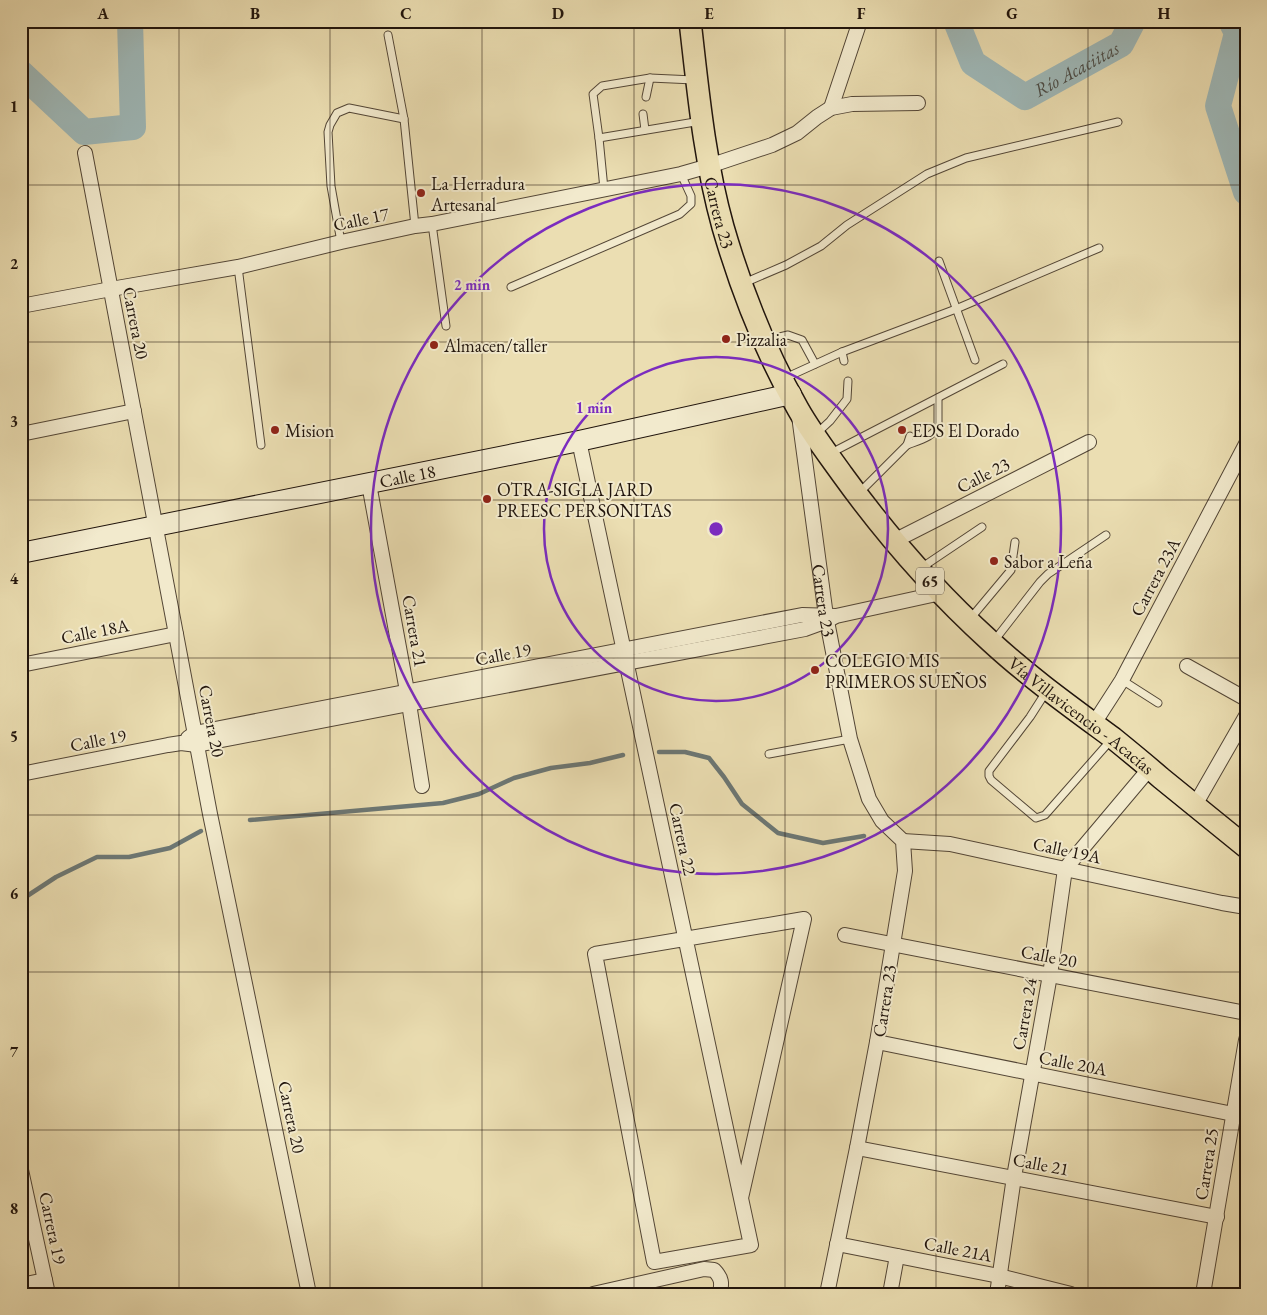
<svg xmlns="http://www.w3.org/2000/svg" width="1267" height="1315" font-family="'EB Garamond',serif">
  <style>
    .lines { fill: none; stroke-linecap: round; stroke-linejoin: round }
    .stream { stroke: #6c7774; stroke-width: 4.5 }
    .river { stroke: #9fb9b9; stroke-width: 26 }
    .lane-casing { stroke: #534636; stroke-width: 9 }
    .street-casing { stroke: #534636; stroke-width: 16 }
    .secondary-casing { stroke: #20140c; stroke-width: 22 }
    .primary-casing { stroke: #20140c; stroke-width: 24 }
    .lane { stroke: #f2eacd; stroke-width: 7 }
    .street { stroke: #f2eacd; stroke-width: 14 }
    .secondary { stroke: #f2eacd; stroke-width: 20 }
    .primary { stroke: #ebdeb2; stroke-width: 21 }
    .grid { fill: none; stroke: #20140c; stroke-width: 1; stroke-opacity: 0.55 }
    .ring { fill: none; stroke: #7b2cbf; stroke-width: 2.5 }
    .poi-dot { fill: #8f2418; stroke: #f2eacd; stroke-width: 2 }
    .labels { text-anchor: middle; dominant-baseline: central; stroke-width: 4; stroke-linejoin: round; paint-order: stroke }
    .shield { fill: #f2eacd; stroke: #5f5446; stroke-width: 1 }
    .shield-label { font-size: 16px; font-weight: bold; fill: #20140c }
    .poi-label { font-size: 18px; fill: #20140c; stroke: #f2eacd; text-anchor: start }
    .street-label { font-size: 18px; fill: #20140c; stroke: #f2eacd }
    .water-label { font-size: 19px; font-style: italic; fill: #4c4e49; stroke: #f2eacd }
    .centre { fill: #7b2cbf; stroke: #f2eacd; stroke-width: 2.5 }
    .ring-label { font-size: 15px; text-anchor: middle; font-weight: bold; fill: #7b2cbf; stroke: #f2eacd; stroke-width: 4; stroke-linejoin: round; paint-order: stroke }
    .neatline { fill: none; stroke: #20140c; stroke-width: 2 }
    .grid-label { font-size: 16px; text-anchor: middle; font-weight: bold; fill: #20140c }
  </style>
  <rect width="100%" height="100%" fill="#ebdeb2"/>
  <filter id="stains"><feTurbulence type="fractalNoise" baseFrequency=".004" numOctaves="4"/><feColorMatrix values="0 0 0 0 .2 0 0 0 0 .09 0 0 0 0 .02 0 0 0 .5 -.17"/></filter>
  <radialGradient id="worn" r=".72"><stop offset=".6" stop-color="#630" stop-opacity="0"/><stop offset="1" stop-color="#630" stop-opacity=".3"/></radialGradient>
  <g class="lines">
    <g class="stream">
      <polyline points="659,752 685,752 709,758 724,777 742,804 778,833 823,843 864,836"/>
      <polyline points="250,820 443,803 479,794 514,778 551,768 590,763 623,755"/>
      <polyline points="21,900 56,877 97,857 129,857 170,848 201,831"/>
    </g>
    <g class="river">
      <path id="s1" d="M956 21 973 63 1025 97 1121 44 1133 21"/>
      <polyline points="1231,21 1237,33 1218,106 1246,192"/>
      <polyline points="21,73 84,132 133,127 130,21"/>
    </g>
    <defs>
      <g id="lane">
        <polyline points="388,35 404,119 415,226"/>
        <polyline points="646,97 650,78"/>
        <polyline points="643,114 645,130"/>
        <polyline points="599,138 593,94 602,86 650,78 694,80"/>
        <polyline points="604,189 599,138 701,121"/>
        <polyline points="432,224 446,326"/>
        <polyline points="341,242 331,186 328,132 330,125 337,113 349,108 404,119"/>
        <polyline points="939,261 975,360"/>
        <polyline points="238,267 261,445"/>
        <polyline points="744,283 786,265 821,246 847,225 927,174 966,158 1118,122"/>
        <polyline points="511,287 680,214 691,204 691,196 681,174"/>
        <polyline points="767,340 788,335 802,340 815,364"/>
        <polyline points="842,352 844,361"/>
        <polyline points="785,378 842,352 956,309 1099,248"/>
        <polyline points="816,434 830,421 847,399 848,381"/>
        <path d="M907 445C917 441 935 437 938 425V398"/>
        <polyline points="831,453 1003,364"/>
        <polyline points="859,493 907,445 910,436"/>
        <polyline points="921,568 982,527"/>
        <polyline points="970,619 1011,570 1015,542"/>
        <polyline points="994,641 1040,582 1048,574 1106,535"/>
        <polyline points="1122,680 1158,703"/>
        <polyline points="1046,692 1030,717 989,771 989,776 991,780 1036,818 1045,815 1111,740"/>
        <polyline points="769,754 850,739"/>
      </g>
      <g id="street">
        <polyline points="831,108 860,21"/>
        <polyline points="85,153 210,814 309,1294"/>
        <polyline points="21,306 111,289 238,267 341,242 415,226 432,224 681,174 709,166 772,145 797,133 817,117 831,108 852,104 918,103"/>
        <path id="s2" d="M799 416 826 616 850 739 869 799 882 821 903 841 905 871 877 1042 857 1148 827 1294"/>
        <polyline points="21,434 134,411"/>
        <path d="M579 441C637 709 693 977 751 1245L654 1262 595 954 804 919 741 1198"/>
        <polyline points="369,484 407,691 422,786"/>
        <polyline points="894,541 1089,442"/>
        <polyline points="21,665 176,634"/>
        <polyline points="1187,666 1246,699"/>
        <polyline points="1093,725 1122,680 1246,444"/>
        <polyline points="188,738 195,733 220,728 802,615 836,616 941,593"/>
        <polyline points="21,774 168,745 181,743 197,745 222,740 409,704 805,629 827,621 834,617"/>
        <polyline points="1195,805 1246,716"/>
        <polyline points="903,841 950,844 1222,903 1246,907"/>
        <polyline points="845,935 1246,1013"/>
        <polyline points="877,1042 1233,1114"/>
        <polyline points="857,1148 1217,1217"/>
        <polyline points="21,1170 48,1294"/>
        <polyline points="837,1244 999,1276 1071,1294"/>
        <polyline points="21,1285 45,1280"/>
        <path d="M593 1294 704 1269 714 1270C722 1278 722 1283 720 1294"/>
        <polyline points="890,1294 897,1256"/>
        <polyline points="997,1294 1014,1177 1050,975 1065,869 1150,768"/>
        <polyline points="1203,1294 1246,1040"/>
      </g>
      <g id="secondary">
        <path id="s3" d="M21 553 579 441 791 394"/>
      </g>
      <g id="primary">
        <path id="s4" d="M690 21C698 90 704 159 723 227 741 289 766 353 798 409 811 432 827 453 842 474 886 535 935 591 990 641 1029 677 1071 707 1113 738 1129 751 1145 764 1161 778 1189 801 1218 824 1246 847"/>
      </g>
    </defs>
    <use href="#lane" class="lane-casing"/>
    <use href="#street" class="street-casing"/>
    <use href="#secondary" class="secondary-casing"/>
    <use href="#primary" class="primary-casing"/>
    <use href="#lane" class="lane"/>
    <use href="#street" class="street"/>
    <use href="#secondary" class="secondary"/>
    <use href="#primary" class="primary"/>
  </g>
  <path class="grid" d="M179 21V1294M330 21V1294M482 21V1294M634 21V1294M785 21V1294M936 21V1294M1088 21V1294M21 185H1246M21 342H1246M21 500H1246M21 658H1246M21 815H1246M21 972H1246M21 1130H1246"/>
  <g class="ring">
    <circle cx="716" cy="529" r="172"/>
    <circle cx="716" cy="529" r="345"/>
  </g>
  <g class="poi-dot">
    <circle cx="421" cy="193" r="5"/>
    <circle cx="726" cy="339" r="5"/>
    <circle cx="434" cy="345" r="5"/>
    <circle cx="275" cy="430" r="5"/>
    <circle cx="902" cy="430" r="5"/>
    <circle cx="487" cy="499" r="5"/>
    <circle cx="994" cy="561" r="5"/>
    <circle cx="815" cy="670" r="5"/>
  </g>
  <g class="labels">
    <rect class="shield" x="916" y="567.5" width="28" height="27" rx="4"/>
    <g class="shield-label">
      <text x="930" y="581">65</text>
    </g>
    <g class="poi-label">
      <text x="431" y="183">La Herradura<tspan x="431" dy="21">Artesanal</tspan></text>
      <text x="736" y="339">Pizzalia</text>
      <text x="444" y="345">Almacen/taller</text>
      <text x="285" y="430">Mision</text>
      <text x="912" y="430">EDS El Dorado</text>
      <text x="497" y="489">OTRA-SIGLA JARD<tspan x="497" dy="21">PREESC PERSONITAS</tspan></text>
      <text x="1004" y="561">Sabor a Leña</text>
      <text x="825" y="660">COLEGIO MIS<tspan x="825" dy="21">PRIMEROS SUEÑOS</tspan></text>
    </g>
    <g class="street-label">
      <text stroke="none"><textPath href="#s4" startOffset="194">Carrera 23</textPath></text>
      <text transform="translate(361 219) rotate(-12)">Calle 17</text>
      <text transform="translate(136 323) rotate(79)">Carrera 20</text>
      <text transform="translate(983 475) rotate(-27)">Calle 23</text>
      <text stroke="none"><textPath href="#s3" startOffset="394">Calle 18</textPath></text>
      <text transform="translate(1155 577) rotate(-62)">Carrera 23A</text>
      <text stroke="none"><textPath href="#s2" startOffset="186">Carrera 23</textPath></text>
      <text transform="translate(95 631) rotate(-11)">Calle 18A</text>
      <text transform="translate(415 631) rotate(80)">Carrera 21</text>
      <text transform="translate(503 654) rotate(-11)">Calle 19</text>
      <text stroke="none"><textPath href="#s4" startOffset="826">Vía Villavicencio - Acacías</textPath></text>
      <text transform="translate(212 721) rotate(79)">Carrera 20</text>
      <text transform="translate(98 740) rotate(-11)">Calle 19</text>
      <text transform="translate(683 839) rotate(78)">Carrera 22</text>
      <text transform="translate(1067 850) rotate(12)">Calle 19A</text>
      <text transform="translate(1049 956) rotate(11)">Calle 20</text>
      <text transform="translate(884 1001) rotate(-81)">Carrera 23</text>
      <text transform="translate(1024 1014) rotate(-80)">Carrera 24</text>
      <text transform="translate(1073 1063) rotate(11)">Calle 20A</text>
      <text transform="translate(292 1117) rotate(78)">Carrera 20</text>
      <text transform="translate(1041 1164) rotate(11)">Calle 21</text>
      <text transform="translate(1206 1164) rotate(-81)">Carrera 25</text>
      <text transform="translate(53 1228) rotate(78)">Carrera 19</text>
      <text transform="translate(958 1249) rotate(11)">Calle 21A</text>
    </g>
    <g class="water-label">
      <text stroke="none"><textPath href="#s1" startOffset="166">Río Acaciitas</textPath></text>
    </g>
  </g>
  <circle cx="716" cy="529" r="8" class="centre"/>
  <g class="ring-label">
    <text x="472" y="290">2 min</text>
    <text x="594" y="413">1 min</text>
  </g>
  <rect width="1267" height="1315" fill="none" stroke="#ebdeb2" stroke-width="55"/>
  <rect x="28" y="28" width="1212" height="1260" class="neatline"/>
  <g class="grid-label">
    <text x="103" y="19">A</text>
    <text x="255" y="19">B</text>
    <text x="406" y="19">C</text>
    <text x="558" y="19">D</text>
    <text x="709" y="19">E</text>
    <text x="861" y="19">F</text>
    <text x="1012" y="19">G</text>
    <text x="1164" y="19">H</text>
    <text x="14" y="112">1</text>
    <text x="14" y="269">2</text>
    <text x="14" y="427">3</text>
    <text x="14" y="584">4</text>
    <text x="14" y="742">5</text>
    <text x="14" y="899">6</text>
    <text x="14" y="1057">7</text>
    <text x="14" y="1214">8</text>
  </g>
  <rect width="100%" height="100%" filter="url(#stains)"/>
  <rect width="100%" height="100%" fill="url(#worn)"/>
</svg>
